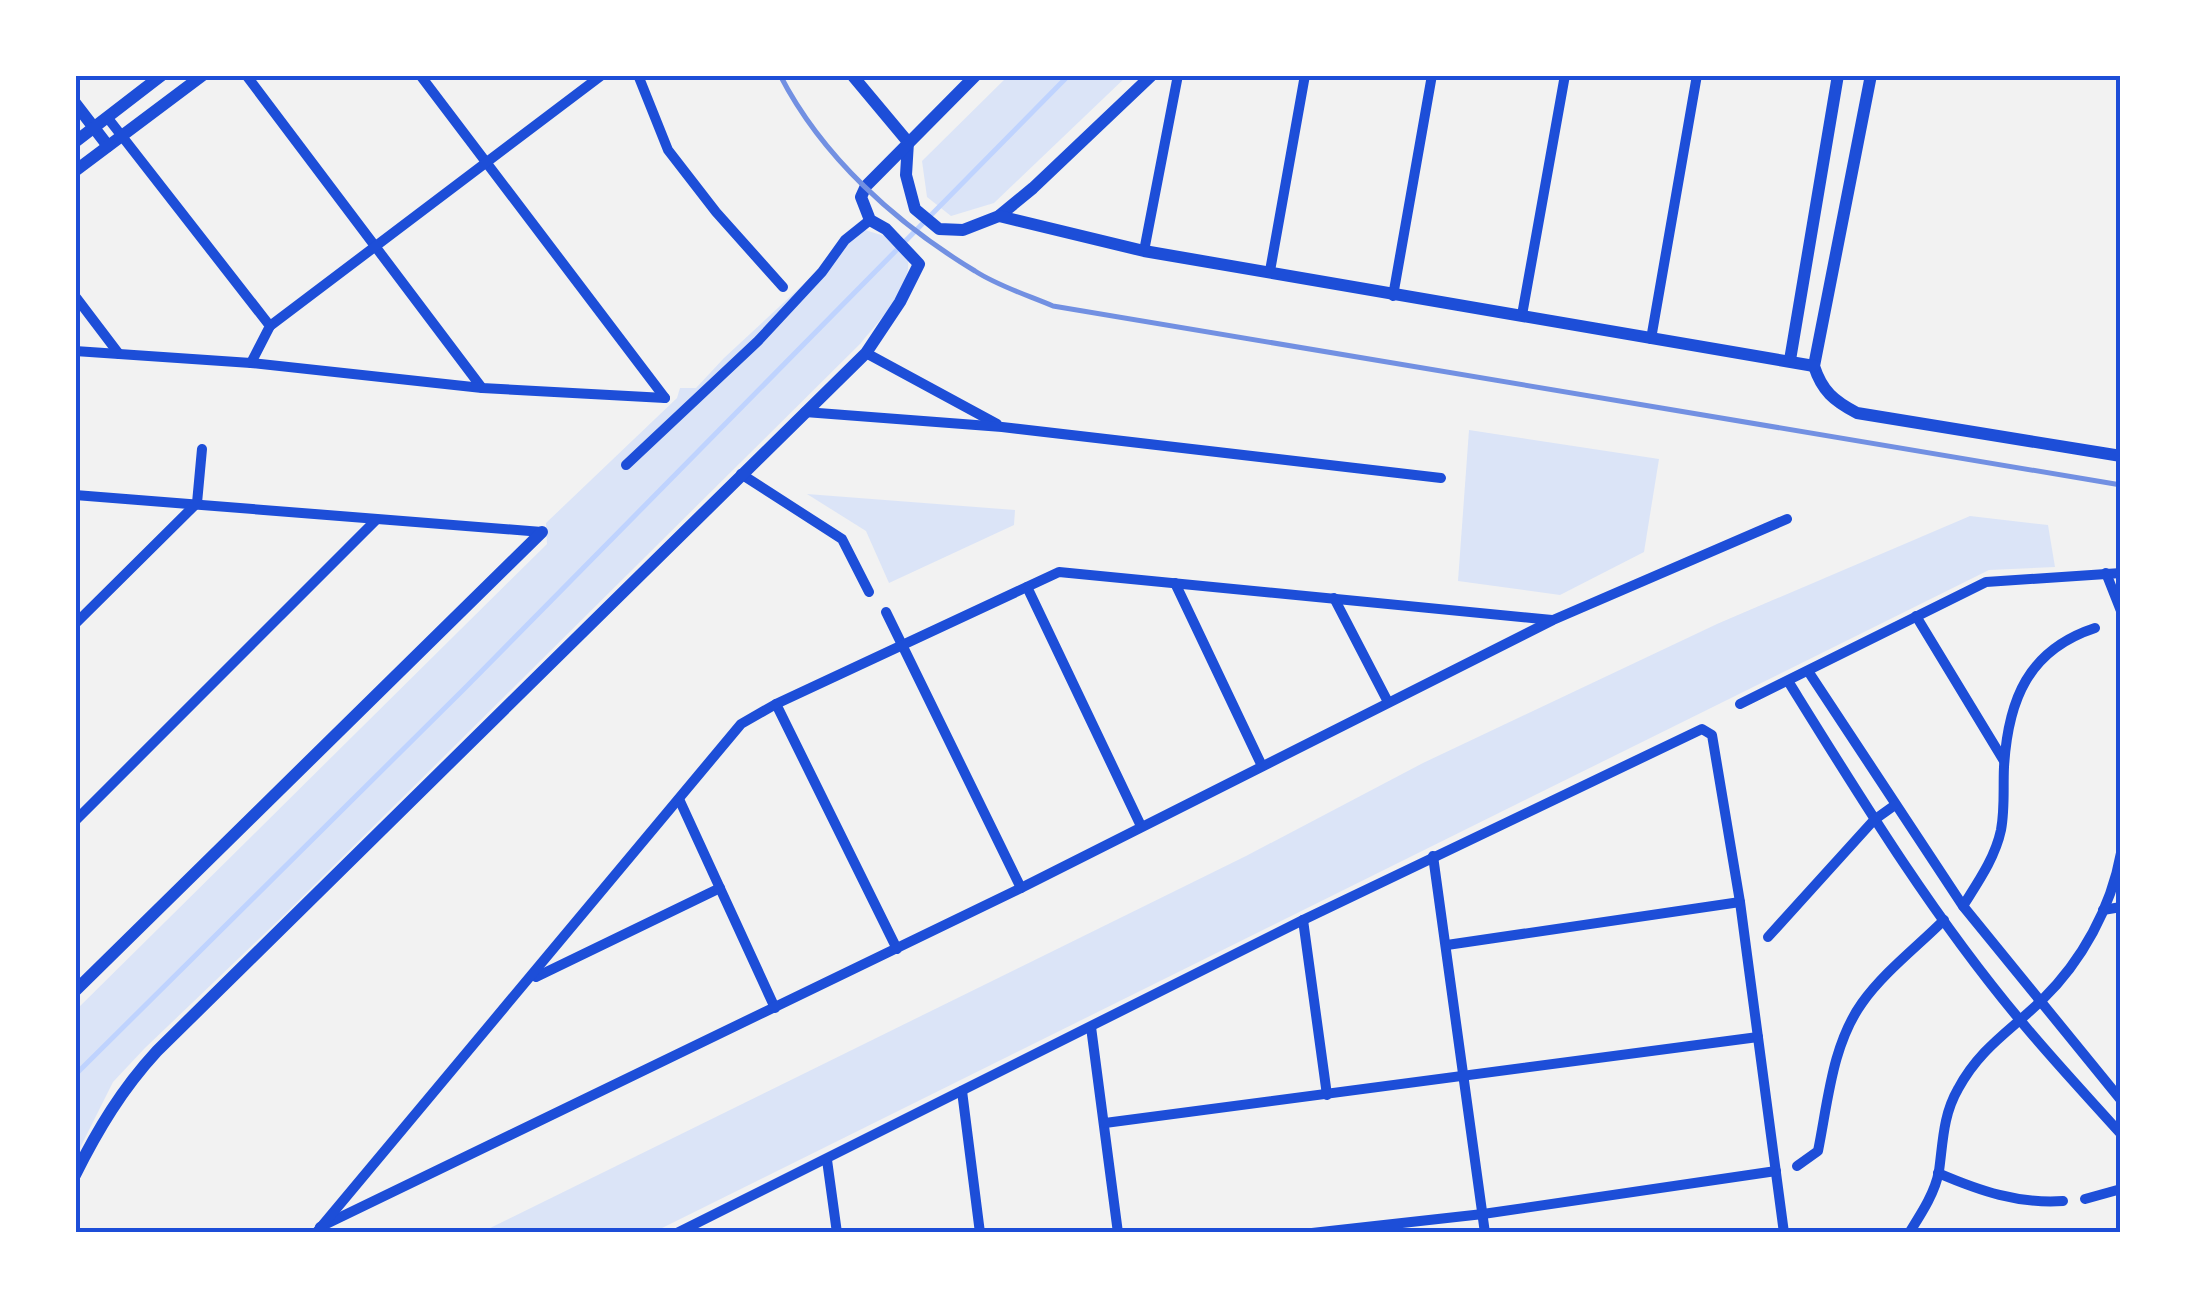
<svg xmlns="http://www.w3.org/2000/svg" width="2196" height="1308" font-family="'Times New Roman',serif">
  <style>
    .green { fill: #dbe4f7 }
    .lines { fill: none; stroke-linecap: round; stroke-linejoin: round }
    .stream { stroke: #bfd3fe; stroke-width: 5 }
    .minor { stroke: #1d4ed8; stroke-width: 10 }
    .tertiary { stroke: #1d4ed8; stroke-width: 12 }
    .rail { stroke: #7290e2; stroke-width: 5 }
    .neatline { fill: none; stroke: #1d4ed8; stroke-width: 4 }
  </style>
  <rect width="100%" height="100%" fill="#f2f2f2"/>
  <g class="green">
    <polygon points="1009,75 1128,75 994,203 951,216 927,197 922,161"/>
    <path d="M863 229C872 233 886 235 894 240 934 266 879 320 861 343L282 917 145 1048 113 1082 75 1158V1011L547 544 546 523 677 398 680 388H696L724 358Z"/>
    <polygon points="1469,430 1659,459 1644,552 1560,595 1458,581"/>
    <polygon points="807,494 1015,510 1014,525 889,583 866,531"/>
    <polygon points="1970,516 2048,525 2055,567 1989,570 652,1233 480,1233 1246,856 1423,763 1717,624"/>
  </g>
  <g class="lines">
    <polyline class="stream" points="75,1075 466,687 1069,75"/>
    <g class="minor">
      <polyline points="246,75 482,388"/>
      <polyline points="420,75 665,398"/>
      <polyline points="638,75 668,150 716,212 783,287"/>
      <polyline points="107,117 270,326 251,363"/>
      <polyline points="1144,251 1178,75"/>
      <polyline points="1270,271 1305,75"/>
      <polyline points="75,296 119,354"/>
      <polyline points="1393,296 1432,75"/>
      <polyline points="1522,315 1565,75"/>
      <polyline points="270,326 602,75"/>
      <polyline points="1651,339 1697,75"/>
      <polyline points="75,351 251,363 482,388 665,398"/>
      <polyline points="866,353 997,424"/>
      <polyline points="805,412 1002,427 1441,478"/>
      <polyline points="626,465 758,341 822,272 845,240 870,220"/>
      <polyline points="741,474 842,539 869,592"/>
      <polyline points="75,495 542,532"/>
      <polyline points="2106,573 2121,611"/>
      <polyline points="1175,583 1262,766"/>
      <polyline points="1027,587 1141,826"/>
      <polyline points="1334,598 1388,702"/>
      <polyline points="886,612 1021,888"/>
      <polyline points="1916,616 2004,761"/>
      <polyline points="75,624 197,503 202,449"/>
      <polyline points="1808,671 1963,906 2121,1100"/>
      <path d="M1788 681C1860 797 1932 915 2020 1020 2052 1059 2087 1096 2121 1134"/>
      <polyline points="776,704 897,949"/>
      <polyline points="1740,704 1986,582 2121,573"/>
      <polyline points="679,799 775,1008"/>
      <polyline points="75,821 376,520"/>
      <polyline points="1433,856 1485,1233"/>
      <path d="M1963 906C1978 882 1995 858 2001 830 2005 809 2003 787 2004 767 2008 700 2028 650 2095 628"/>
      <polyline points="2103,910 2121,907"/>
      <polyline points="1303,920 1327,1095"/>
      <polyline points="1768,937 1874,820 1895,805"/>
      <polyline points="1447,945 1740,902"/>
      <polyline points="536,977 720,888"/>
      <polyline points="1091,1027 1118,1233"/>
      <polyline points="962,1091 980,1233"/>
      <polyline points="1105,1123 1758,1037"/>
      <polyline points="827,1160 837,1233"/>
      <path d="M1797 1166 1818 1151C1828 1102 1832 1045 1862 1003 1884 972 1917 947 1944 920"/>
      <path d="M1938 1173C1980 1191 2018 1204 2063 1201"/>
      <polyline points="2085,1199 2121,1189"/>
      <polyline points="320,1227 1021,888 1553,620 1787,519"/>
      <polyline points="316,1233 741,724 776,704 1059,572 1552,620"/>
      <polyline points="677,1233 1303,920 1702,729 1712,735 1740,902 1784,1233"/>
      <polyline points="1312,1233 1483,1214 1776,1171"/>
      <path d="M1909 1233C1921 1214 1935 1193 1939 1171 1943 1142 1943 1115 1958 1089 1980 1048 2010 1031 2042 1000 2082 961 2111 908 2121 853"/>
    </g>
    <g class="tertiary">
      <polyline points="852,75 908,142 906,175 915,209 939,229 963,230 999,216 1033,188 1152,75"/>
      <path d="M1871 75 1814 366C1822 391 1834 401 1857 413L2121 456"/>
      <polyline points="75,103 108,146"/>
      <polyline points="75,142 162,75"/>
      <polyline points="75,171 203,75"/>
      <polyline points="999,216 1144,251 1814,366"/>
      <polyline points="1790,360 1838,75"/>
      <polyline points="75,991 542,532"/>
      <path d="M75 1175C98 1129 122 1089 157 1051L866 353 900 302 919 264 886 229 870 220 861 197 866 186 976 75"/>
    </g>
    <path class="rail" d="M780 75C822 157 897 224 975 271 998 286 1027 295 1053 306L2121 485"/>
  </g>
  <rect width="2196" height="1308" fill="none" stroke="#ffffff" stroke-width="155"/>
  <rect x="78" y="78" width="2040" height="1152" class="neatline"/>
</svg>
